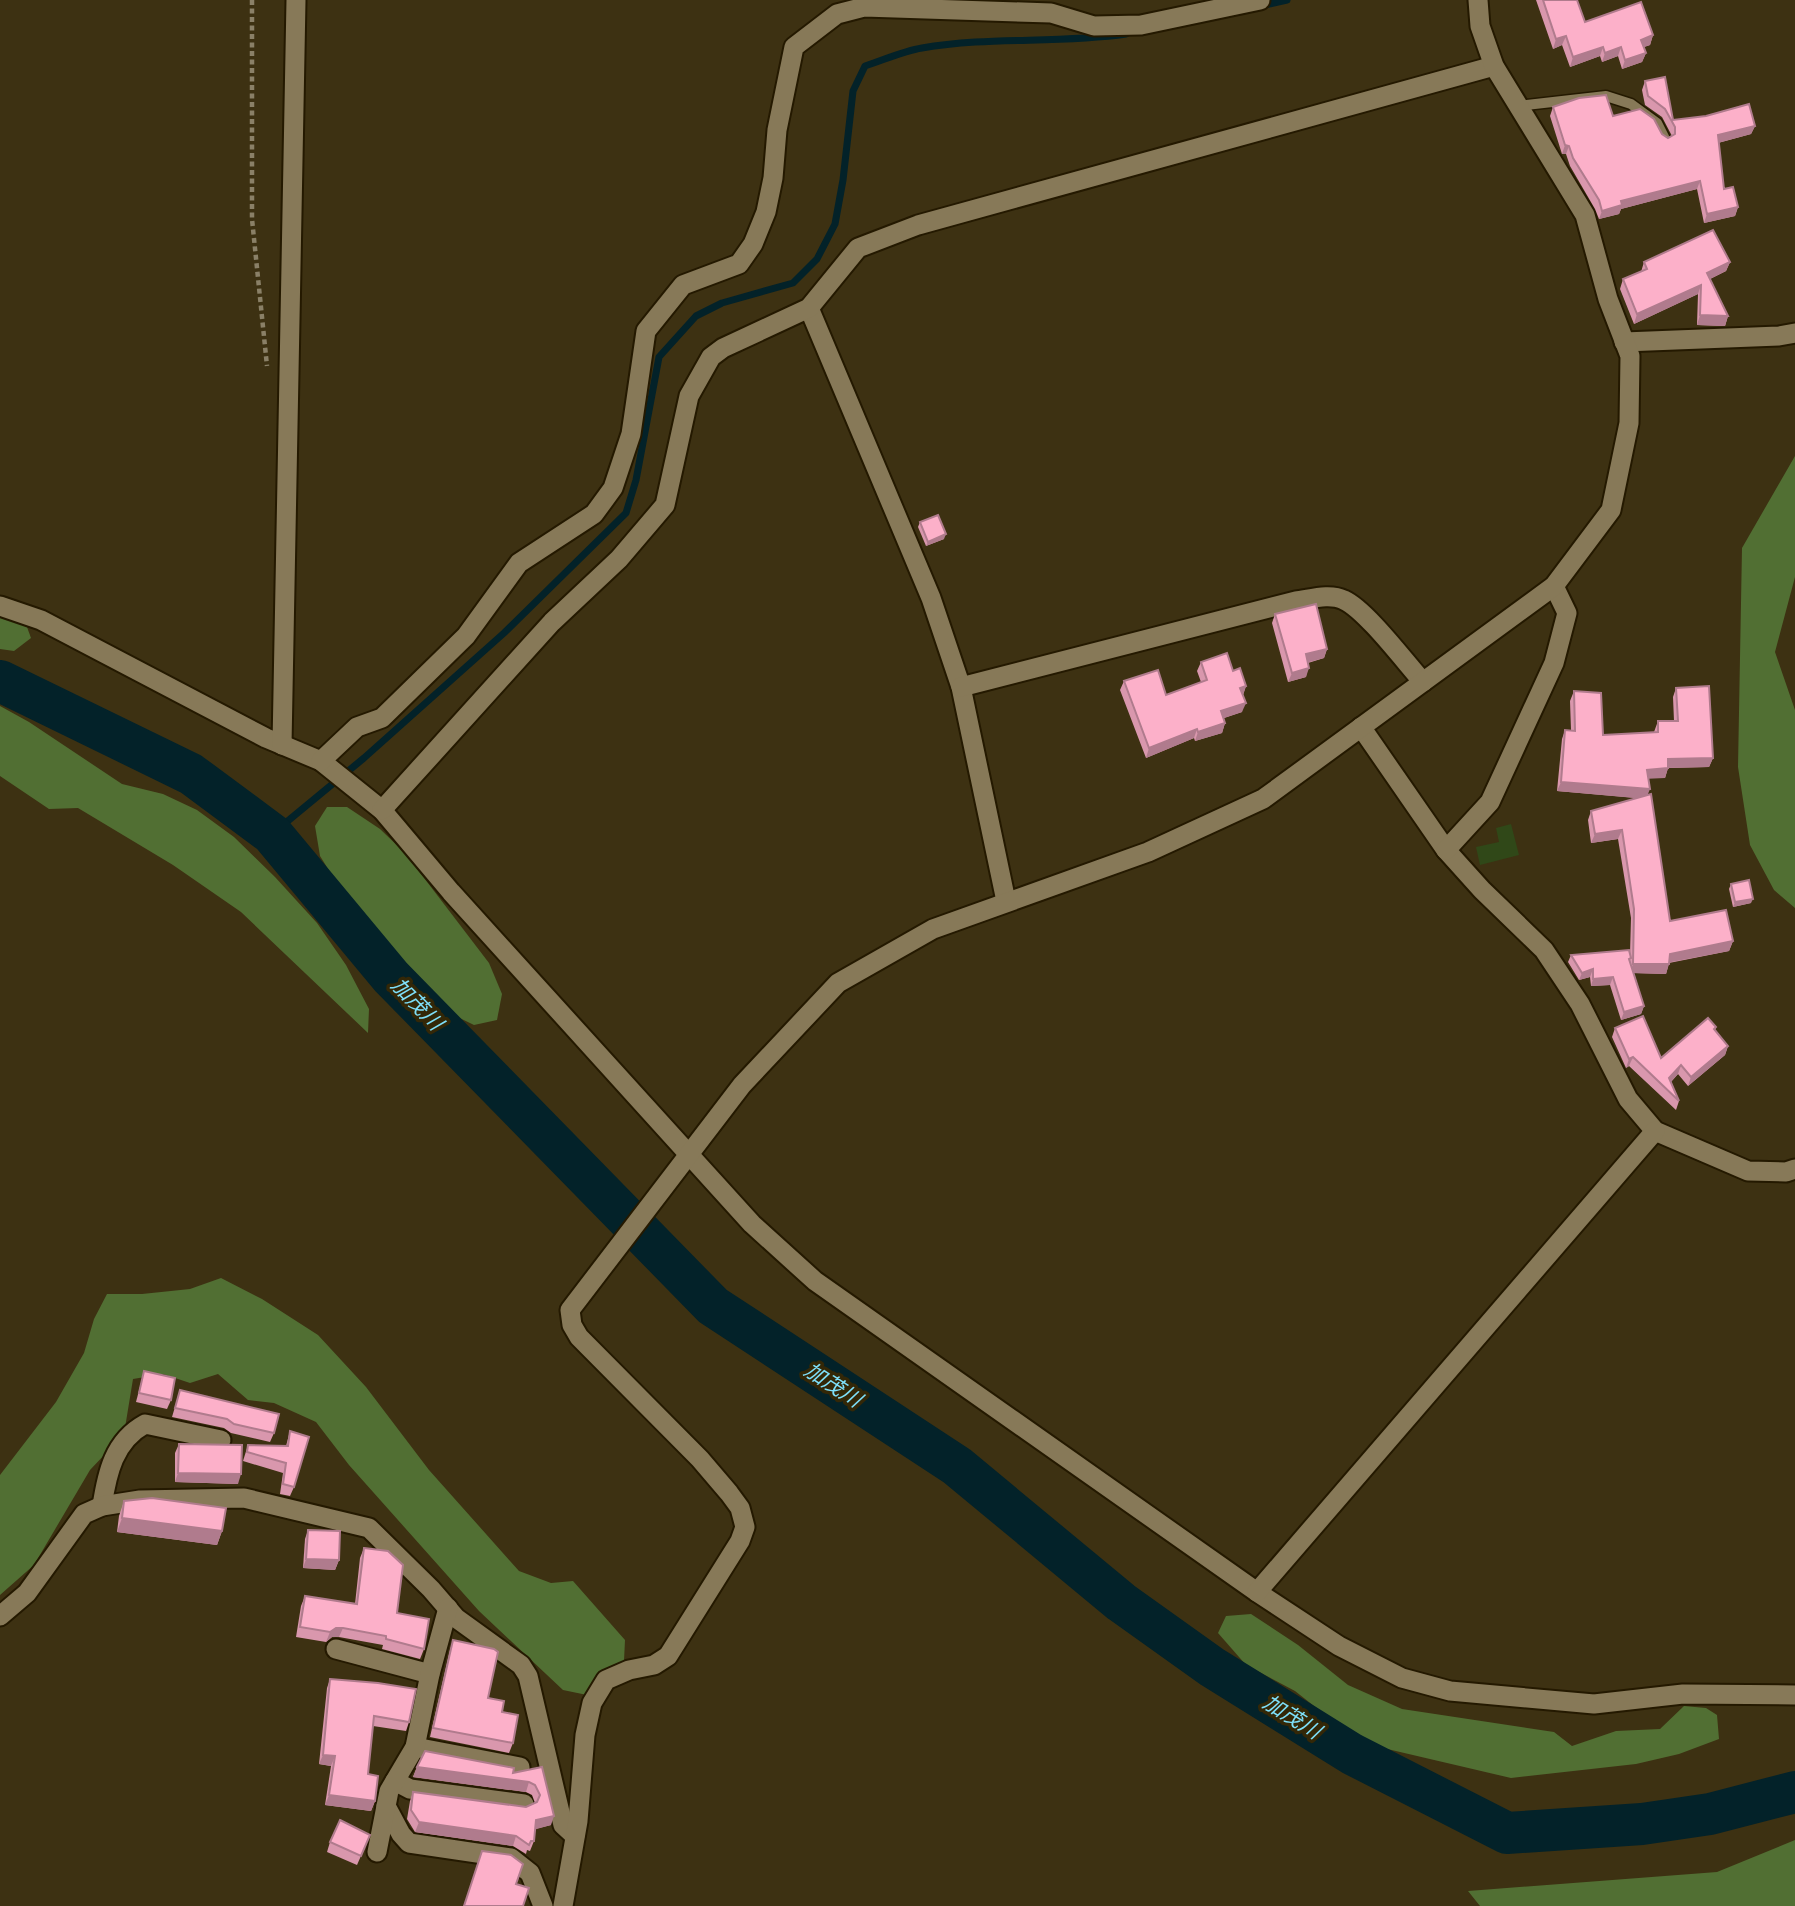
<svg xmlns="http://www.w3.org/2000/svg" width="1795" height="1906" font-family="'Source Sans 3','Noto Sans JP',sans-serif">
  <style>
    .green { fill: #304818 }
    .forest { fill: #516f33 }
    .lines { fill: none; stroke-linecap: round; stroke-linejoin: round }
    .stream { stroke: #032229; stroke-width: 7 }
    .river { stroke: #032229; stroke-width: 42 }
    .service-casing { stroke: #241900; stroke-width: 13 }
    .minor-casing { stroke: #241900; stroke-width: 23 }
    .path { stroke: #8a8067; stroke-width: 4.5; stroke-dasharray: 5 3.5; stroke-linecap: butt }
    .service { stroke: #877958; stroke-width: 10 }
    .minor { stroke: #877958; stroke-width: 19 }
    .wall { fill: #d997ad }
    .shaded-wall { fill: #b07b8d }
    .building { fill: #fcb0c9; stroke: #b07b8d; stroke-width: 2 }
    .labels { text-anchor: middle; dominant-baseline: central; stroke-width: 7; stroke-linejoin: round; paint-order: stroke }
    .water-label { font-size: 21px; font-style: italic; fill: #7ee0fa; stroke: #332707 }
  </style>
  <rect width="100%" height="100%" fill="#3d3112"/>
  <polygon class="green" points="1511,824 1519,855 1480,865 1476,847 1499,842 1496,828"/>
  <g class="forest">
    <polygon points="1795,456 1795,577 1775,652 1795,710 1795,908 1774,890 1750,845 1738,767 1742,548"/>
    <polygon points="0,613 27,627 31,638 14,651 0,649"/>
    <polygon points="0,706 29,722 122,784 163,794 197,810 234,837 275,877 317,923 346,965 369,1009 368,1033 241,912 173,865 78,808 49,809 0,776"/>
    <polygon points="327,807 347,807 380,829 405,853 489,963 502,994 497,1020 474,1025 441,1009 407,975 343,893 320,856 315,826"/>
    <polygon points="221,1278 262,1299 318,1335 366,1387 429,1470 519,1571 551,1583 573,1581 625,1640 624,1661 600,1675 587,1695 563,1690 479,1611 349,1465 316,1422 274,1403 248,1400 218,1374 190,1383 163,1374 133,1379 124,1434 90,1470 34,1565 0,1595 0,1475 56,1402 84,1353 94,1319 107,1294 142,1294 190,1289"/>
    <polygon points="1251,1614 1298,1645 1348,1685 1402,1709 1554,1732 1572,1746 1616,1731 1660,1729 1684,1706 1706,1708 1717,1715 1719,1739 1679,1754 1636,1764 1511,1778 1383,1748 1333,1721 1295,1691 1246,1665 1218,1633 1226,1616"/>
    <polygon points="1795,1840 1795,1906 1480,1906 1468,1891 1717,1872"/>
  </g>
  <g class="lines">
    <g class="stream">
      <polyline points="1261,6 1287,0"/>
      <path d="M272 834 364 758 504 633 626 513 636 480 659 357 696 316 722 303 793 283 817 259 835 224 843 180 853 91 865 66C884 60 903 51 922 48 989 36 1058 44 1126 34"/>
    </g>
    <polyline class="river" points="0,681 191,774 272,834 391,977 713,1306 957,1466 1121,1602 1212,1667 1352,1754 1507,1833 1642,1824 1710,1814 1795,1792"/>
    <defs>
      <polyline id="service" points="1517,106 1606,96 1631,104 1657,123 1665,139"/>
      <g id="minor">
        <polyline points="809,308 931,598 961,687 1006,901"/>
        <polyline points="1624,342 1779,336 1795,333"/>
        <polyline points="0,606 41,620 266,738 321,761 382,810 451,892 752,1224 815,1281 1257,1592 1339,1646 1402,1678 1450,1691 1594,1704 1683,1694 1795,1695"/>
        <path d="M961 687 1296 601C1311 599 1330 593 1344 600 1366 610 1405 662 1423 682"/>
        <polyline points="1361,727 1446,850 1482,890 1544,950 1580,1004 1628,1099 1655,1131 1748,1171 1786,1172 1795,1169"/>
        <polyline points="282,745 296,0"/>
        <polyline points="321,761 357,727 382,718 466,636 519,563 594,514 613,488 631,434 646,331 683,285 739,264 753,244 766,212 773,178 777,130 794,47 837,14 864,7 1051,13 1094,26 1141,25 1260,0"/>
        <polyline points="382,810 552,622 619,559 665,505 689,396 711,357 723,348 809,308 858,248 918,225 1494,66"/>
        <polyline points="1446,850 1490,802 1554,663 1567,613 1554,586"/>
        <path d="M102 1506C107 1473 114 1441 145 1424L221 1440"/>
        <polyline points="1257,1592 1655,1131"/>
        <polyline points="0,1616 27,1593 84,1514 102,1506 140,1500 244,1498 369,1528 431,1589 456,1618 521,1665 528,1676 563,1825 575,1836"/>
        <polyline points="336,1649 430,1674"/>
        <polyline points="415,1747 520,1767"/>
        <polyline points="395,1781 410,1789 524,1804"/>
        <polyline points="386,1806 401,1834 409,1843 511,1858 530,1873 543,1906"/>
        <polyline points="377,1852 389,1791 415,1747 430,1674 448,1608"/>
        <polyline points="563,1906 578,1821 585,1735 592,1703 606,1680 629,1670 654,1665 668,1656 740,1541 745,1527 740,1508 729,1493 700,1459 579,1337 572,1325 570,1310 742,1085 838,983 933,929 1148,852 1263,799 1554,586 1611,510 1629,423 1630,356 1608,299 1585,215 1494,66 1480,26 1478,0"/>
      </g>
    </defs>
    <use href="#service" class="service-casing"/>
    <use href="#minor" class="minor-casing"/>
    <polyline class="path" points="252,0 252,219 267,366"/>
    <use href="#service" class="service"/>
    <use href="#minor" class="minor"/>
  </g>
  <g class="wall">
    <polygon points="1536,0 1577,0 1585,22 1653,35 1650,45 1644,47 1646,53 1642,62 1622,69 1618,56 1602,62 1600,56 1570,67 1562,45 1553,49"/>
    <polygon points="1645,81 1673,120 1755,126 1751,134 1718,143 1724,189 1738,207 1735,216 1704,223 1697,189 1621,209 1619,214 1599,219 1595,209 1570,166 1566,154 1562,154 1550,116 1553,107 1613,116 1668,138 1672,136 1662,117 1645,105 1642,90"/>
    <polygon points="1644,262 1730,262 1726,271 1710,279 1728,316 1725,326 1697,325 1698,294 1634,324 1620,289 1623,279 1641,272"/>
    <polygon points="920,522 944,539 926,546 918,527"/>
    <polygon points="1275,614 1327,649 1324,658 1308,663 1306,677 1288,682 1272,623"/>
    <polygon points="1201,662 1233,671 1246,686 1243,695 1242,712 1224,718 1225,723 1222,733 1195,741 1194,738 1146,758 1120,690 1124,681 1166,695 1201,682 1197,671"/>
    <polygon points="1676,688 1713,758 1709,767 1668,768 1665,778 1648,778 1648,795 1670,921 1733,941 1729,951 1669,963 1666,974 1634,973 1644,1006 1641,1014 1621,1020 1610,985 1591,986 1590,977 1579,980 1568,962 1571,955 1630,954 1631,918 1618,839 1591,843 1588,820 1591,811 1637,798 1557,791 1562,739 1565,730 1571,730 1570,701 1574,691 1603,735 1654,732 1658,721 1674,721 1673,697"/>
    <polygon points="1731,884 1751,903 1733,907 1729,889"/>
    <polygon points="1716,1027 1715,1031 1728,1046 1725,1055 1688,1086 1678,1074 1671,1082 1679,1101 1676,1110 1629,1066 1626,1068 1612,1037 1615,1028 1661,1058"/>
    <polygon points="144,1371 171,1400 167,1409 136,1402"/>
    <polygon points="180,1390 274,1433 270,1442 231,1433 224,1428 172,1417"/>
    <polygon points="290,1431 294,1487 290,1496 280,1494 283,1473 243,1461 248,1445 286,1446"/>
    <polygon points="179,1444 238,1484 175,1482 175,1453"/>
    <polygon points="124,1501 222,1531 217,1545 117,1532 119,1516"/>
    <polygon points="308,1530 339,1560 335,1570 303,1568 305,1539"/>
    <polygon points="364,1548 397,1613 424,1649 420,1659 382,1649 383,1645 339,1637 332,1637 326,1642 296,1637 301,1606 305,1596 355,1604 360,1558"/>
    <polygon points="453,1640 488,1698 513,1743 509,1753 430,1737 450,1650"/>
    <polygon points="330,1679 409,1722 406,1731 373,1726 368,1774 375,1801 371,1811 325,1805 331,1766 319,1764 327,1688"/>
    <polygon points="417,1767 513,1773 542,1767 551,1825 535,1829 534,1841 530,1851 527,1850 526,1854 513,1846 415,1832 407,1819 410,1801 413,1792 526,1807 535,1803 532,1795 526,1792 413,1777"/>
    <polygon points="370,1835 357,1865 327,1852 330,1842"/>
  </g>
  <g class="shaded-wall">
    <polygon points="1653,35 1650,45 1638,49 1641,40"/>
    <polygon points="1566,36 1562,45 1553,49 1556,39"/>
    <polygon points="1603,47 1600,56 1570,67 1573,57"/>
    <polygon points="1621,47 1618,56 1602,62 1605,53"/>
    <polygon points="1646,53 1642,62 1622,69 1625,60"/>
    <polygon points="1755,126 1751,134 1714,144 1718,135"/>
    <polygon points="1565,145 1569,146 1566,154 1562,154"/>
    <polygon points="1700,181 1697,189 1621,209 1619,214 1599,219 1602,211 1621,201"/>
    <polygon points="1738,207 1735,216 1704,223 1707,214"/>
    <polygon points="1730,262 1726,271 1704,282 1707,273"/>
    <polygon points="1701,285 1698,294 1634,324 1637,314"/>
    <polygon points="1700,315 1728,316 1725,326 1697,325"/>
    <polygon points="946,534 944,539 926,546 928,542"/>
    <polygon points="1327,649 1324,658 1302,664 1306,654"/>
    <polygon points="1309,668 1306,677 1288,682 1292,673"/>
    <polygon points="1246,686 1243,695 1240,688"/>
    <polygon points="1246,703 1242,712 1218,720 1221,711"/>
    <polygon points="1225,723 1222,733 1195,741 1198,732"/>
    <polygon points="1197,729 1194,738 1146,758 1149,748"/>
    <polygon points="1713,758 1709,767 1664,768 1668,759"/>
    <polygon points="1668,768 1665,778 1643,779 1647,770"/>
    <polygon points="1561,782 1650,789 1646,799 1557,791"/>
    <polygon points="1622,830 1618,839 1591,843 1595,834"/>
    <polygon points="1753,899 1751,903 1733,907 1735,902"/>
    <polygon points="1733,941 1729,951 1666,963 1670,954"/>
    <polygon points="1633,964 1669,964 1666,974 1630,973"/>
    <polygon points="1593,969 1590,977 1579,980 1582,973"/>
    <polygon points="1613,977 1610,985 1591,986 1593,979"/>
    <polygon points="1644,1006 1641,1014 1621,1020 1624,1012"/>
    <polygon points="1728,1046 1725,1055 1688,1086 1691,1077"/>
    <polygon points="1633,1057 1629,1066 1626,1068 1629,1059"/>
    <polygon points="1681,1065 1678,1074 1666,1087 1669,1078"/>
    <polygon points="178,1473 241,1474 238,1484 175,1482"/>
    <polygon points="122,1518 222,1531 217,1545 117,1532"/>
    <polygon points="306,1559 339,1560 335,1570 303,1568"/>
    <polygon points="336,1628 343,1628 339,1637 332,1637 326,1642 330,1632"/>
    <polygon points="323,1755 335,1756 331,1766 319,1764"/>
    <polygon points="417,1767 529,1782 526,1792 413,1777"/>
    <polygon points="329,1795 375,1801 371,1811 325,1805"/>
    <polygon points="554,1816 551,1825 533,1830 536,1820"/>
    <polygon points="419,1822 516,1836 513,1846 415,1832"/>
  </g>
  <g class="building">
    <polygon points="1543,0 1577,0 1585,22 1641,2 1653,35 1641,40 1646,53 1625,60 1621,47 1605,53 1603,47 1573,57 1566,36 1556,39"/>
    <polygon points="1665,77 1673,120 1706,116 1749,104 1755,126 1718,135 1724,189 1733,187 1738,207 1707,214 1700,181 1621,201 1622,205 1602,211 1599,200 1573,158 1569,146 1565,145 1553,107 1579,98 1606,95 1613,116 1640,109 1654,119 1662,134 1668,138 1675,134 1675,127 1665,109 1648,96 1645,81"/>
    <polygon points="1713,230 1730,262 1707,273 1728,316 1700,315 1701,285 1637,314 1623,279 1647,269 1644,262"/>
    <polygon points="938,515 946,534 928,542 920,522"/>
    <polygon points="1316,604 1327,649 1306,654 1309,668 1292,673 1275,614"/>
    <polygon points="1227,653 1233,671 1240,668 1246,686 1240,688 1246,703 1221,711 1225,723 1198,732 1197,729 1149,748 1124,681 1158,670 1166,695 1207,680 1201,662"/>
    <polygon points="1709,686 1713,758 1668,759 1668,768 1647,770 1650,789 1561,782 1565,730 1575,731 1574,691 1601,693 1603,735 1658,732 1658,721 1678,721 1676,688"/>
    <polygon points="1651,794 1670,921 1726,910 1733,941 1670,954 1669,964 1633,964 1634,909 1622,830 1595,834 1591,811"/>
    <polygon points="1749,880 1753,899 1735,902 1731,884"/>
    <polygon points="1629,950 1631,958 1629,959 1644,1006 1624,1012 1613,977 1593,979 1593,969 1582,973 1571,955"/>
    <polygon points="1643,1016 1661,1058 1708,1018 1716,1027 1714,1029 1728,1046 1691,1077 1681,1065 1669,1078 1679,1101 1633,1057 1629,1059 1615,1028"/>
    <polygon points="144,1371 175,1378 171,1400 139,1393"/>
    <polygon points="180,1390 279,1414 274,1433 234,1424 227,1419 175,1408"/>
    <polygon points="290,1431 309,1437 294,1487 283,1484 286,1463 247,1452 248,1445 288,1446"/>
    <polygon points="179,1444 242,1445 241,1474 178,1473"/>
    <polygon points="152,1498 226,1508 222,1531 122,1518 124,1501"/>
    <polygon points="308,1530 340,1531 339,1560 306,1559"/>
    <polygon points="364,1548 388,1551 403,1565 397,1613 429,1619 424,1649 386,1639 386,1636 343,1628 336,1628 330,1632 300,1627 305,1596 357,1604"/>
    <polygon points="453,1640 494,1649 498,1652 488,1698 504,1701 502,1712 518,1715 513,1743 433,1728"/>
    <polygon points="330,1679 378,1683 416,1689 409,1722 374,1716 368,1774 378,1776 375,1801 329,1795 335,1756 323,1755"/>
    <polygon points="425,1751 514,1768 513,1773 542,1767 554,1816 536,1820 534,1841 531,1841 529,1845 516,1836 419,1822 411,1810 413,1792 526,1807 537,1802 540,1795 535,1785 529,1782 417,1767"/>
    <polygon points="340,1820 370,1835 361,1856 330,1842"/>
    <polygon points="482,1851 511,1855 523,1864 516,1884 529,1888 523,1906 464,1906"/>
  </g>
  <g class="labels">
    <g class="water-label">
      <text transform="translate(417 1004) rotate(46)">加茂川</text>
      <text transform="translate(833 1385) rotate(33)">加茂川</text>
      <text transform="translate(1292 1717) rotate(32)">加茂川</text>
    </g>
  </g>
</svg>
